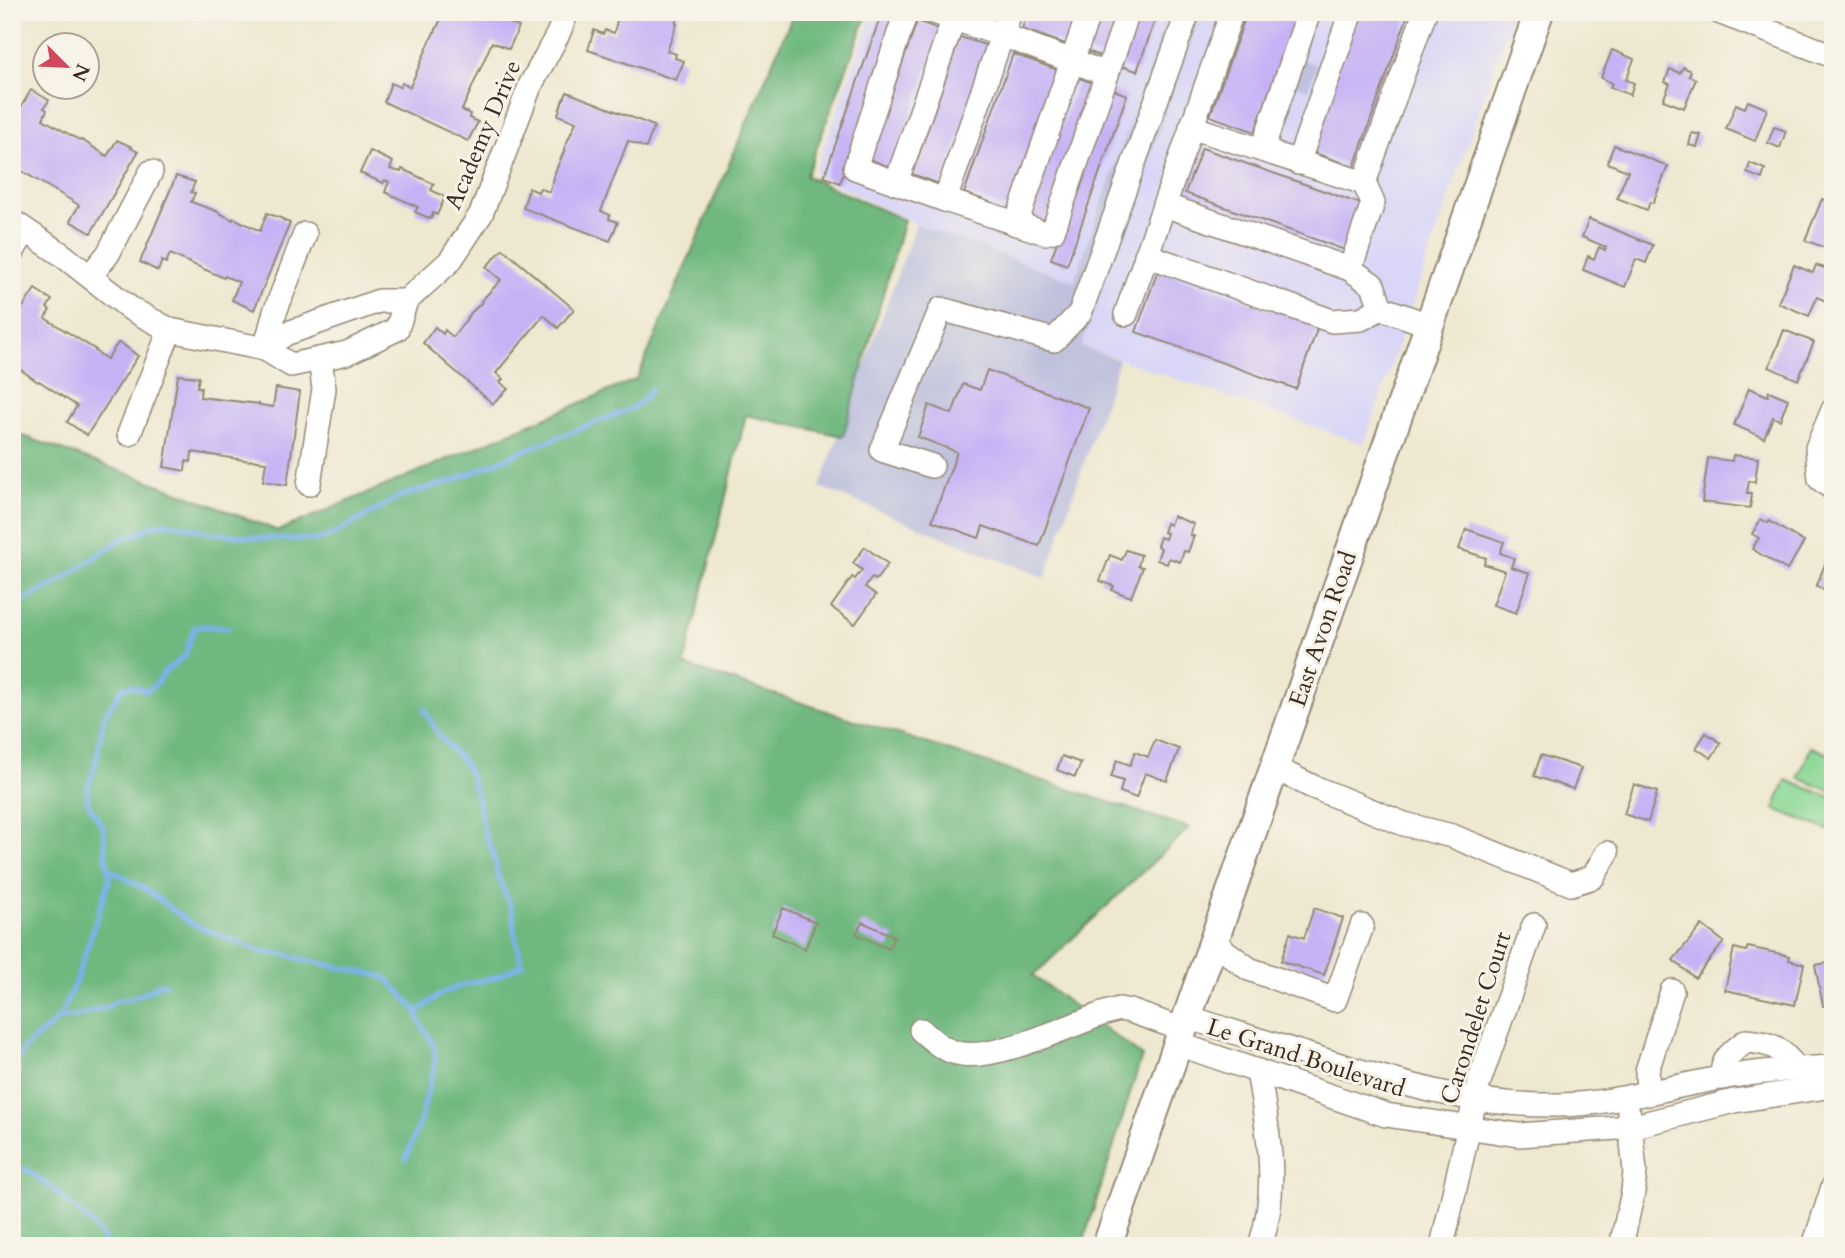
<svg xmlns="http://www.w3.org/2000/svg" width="1845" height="1258" font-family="Cardo,serif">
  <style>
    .built { fill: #d9d6f7 }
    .industrial { fill: #c0c2dd }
    .green { fill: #8bd896; stroke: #63815a; stroke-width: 2 }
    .forest { fill: #70b87f; stroke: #56714e; stroke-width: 2 }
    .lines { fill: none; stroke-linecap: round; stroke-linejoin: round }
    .stream { stroke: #7cb2eb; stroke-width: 5 }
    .building { fill: #c5b2f5 }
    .minor-casing { stroke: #948977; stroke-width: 26 }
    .major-casing { stroke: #948977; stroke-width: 32 }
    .minor { stroke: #fff; stroke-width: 23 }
    .major { stroke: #fff; stroke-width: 28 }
    .labels { text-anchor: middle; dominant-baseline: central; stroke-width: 6; stroke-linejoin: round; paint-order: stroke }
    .street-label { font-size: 24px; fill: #3b2a1e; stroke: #f7f3e8 }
  </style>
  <rect width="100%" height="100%" fill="#f7f3e8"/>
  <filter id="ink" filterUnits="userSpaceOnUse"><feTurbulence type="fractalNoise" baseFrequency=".0143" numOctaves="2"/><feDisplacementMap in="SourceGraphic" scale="14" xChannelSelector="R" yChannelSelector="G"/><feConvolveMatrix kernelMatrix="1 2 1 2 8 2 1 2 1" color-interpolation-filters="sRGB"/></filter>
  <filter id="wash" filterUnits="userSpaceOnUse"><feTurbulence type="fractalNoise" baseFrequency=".00686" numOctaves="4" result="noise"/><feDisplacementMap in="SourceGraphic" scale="28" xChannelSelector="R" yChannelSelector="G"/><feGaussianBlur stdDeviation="1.57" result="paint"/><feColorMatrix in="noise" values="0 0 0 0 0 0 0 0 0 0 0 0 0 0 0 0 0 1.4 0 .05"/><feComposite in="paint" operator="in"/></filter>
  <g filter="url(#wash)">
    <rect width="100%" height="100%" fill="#eee8d0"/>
    <g class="built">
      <polygon points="873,12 1170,12 1074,281 916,224 814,174"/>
      <polygon points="1202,12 1513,12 1364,444 1081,346"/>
    </g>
    <g class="industrial">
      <polygon points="1170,12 1202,12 1081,346 1119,360 1045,578 820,487 916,224 1074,281"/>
      <polygon points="1302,59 1317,65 1308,89 1294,84"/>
    </g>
    <g class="green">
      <polygon points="1811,747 1833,756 1833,792 1798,778"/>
      <polygon points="1786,780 1833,798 1833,832 1774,809"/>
    </g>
    <polygon class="forest" points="794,12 868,12 806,176 904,220 843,436 746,415 684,665 1189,828 1033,976 1142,1056 1082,1246 26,1246 12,1238 12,432 179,492 278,531 637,379"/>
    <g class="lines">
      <g class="stream">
        <polyline points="12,607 65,578 117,542 126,537 138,534 148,527 164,523 178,525 213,533 259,538 318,540 340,531 401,496 455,480 525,450 633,408 644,399 651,389"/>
        <polyline points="109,869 145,889 190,923 262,952 285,954 296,958 380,976 387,978 416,1010 421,1024 431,1040 435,1052 435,1064 419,1125 406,1158"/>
        <polyline points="416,1010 420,1010 439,995 466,984 494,978 522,964 514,931 513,912 498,876 492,850 486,838 475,789 470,775 463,762 440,737 424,709"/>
        <polyline points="57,1019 80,1015 109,1006 117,1000 125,1000 146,992 162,983 165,984"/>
        <polyline points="12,1080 24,1048 53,1024 61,1014 76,981 109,881 109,872 106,858 103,827 88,803 87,791 96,762 104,717 122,688 132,686 147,691 156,684 166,670 185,656 194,628 204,626 228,628"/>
        <polyline points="12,1168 26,1169 52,1188 93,1225 108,1246"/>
      </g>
    </g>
    <g id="blocks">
      <g class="building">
        <polygon points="426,12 486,12 519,27 509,49 492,42 462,110 470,114 469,118 478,122 468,141 384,102 391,83 400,87 402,83 410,87 434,32 435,32 441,19"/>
        <polygon points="619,12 679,12 676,23 677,24 667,51 676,54 675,58 684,61 676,80 588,50 594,30 603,34 605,30 614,33"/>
        <polygon points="882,12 891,12 900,15 840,183 824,177"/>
        <polygon points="1028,12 1080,12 1068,45 1022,29"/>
        <polygon points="1101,12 1119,12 1103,57 1087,51"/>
        <polygon points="1140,12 1158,12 1137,71 1121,66"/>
        <polygon points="1247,12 1297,12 1255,132 1210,116"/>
        <polygon points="1358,12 1409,12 1354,167 1309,151"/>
        <polygon points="917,21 941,30 892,168 869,159"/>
        <polygon points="960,37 991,47 942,185 912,174"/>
        <polygon points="1612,50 1634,59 1626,80 1634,83 1630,95 1610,87 1612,83 1601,78"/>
        <polygon points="1013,54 1061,71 1011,210 964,193"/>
        <polygon points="1683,67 1691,71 1689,76 1696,79 1684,108 1663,100 1670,84 1665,82 1670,69 1680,73"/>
        <polygon points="1079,78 1094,83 1045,222 1029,217"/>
        <polygon points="1111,89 1127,95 1067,265 1051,259"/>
        <polygon points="31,90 49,100 44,108 47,110 43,119 81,141 82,140 107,156 117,140 132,147 131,148 138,152 91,233 70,221 79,205 15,167 12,171 12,122"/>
        <polygon points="567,92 654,126 646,148 628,141 601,211 610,215 609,219 618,222 610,241 523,208 529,188 538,192 540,188 549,192 554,178 553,177 565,149 564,149 576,122 558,115 563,99 564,99"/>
        <polygon points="1748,101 1767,109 1755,141 1726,129 1736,104 1745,108"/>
        <polygon points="1774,127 1786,131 1780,148 1768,143"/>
        <polygon points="1692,133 1701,135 1697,147 1689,145"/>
        <polygon points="1614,145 1668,166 1653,203 1650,202 1647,210 1617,198 1628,171 1607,163"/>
        <polygon points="1202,148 1361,204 1345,250 1185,193"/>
        <polygon points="370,151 393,162 390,169 401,172 402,169 434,184 431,190 445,197 437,215 433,213 431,219 415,212 418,207 385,192 389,182 385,180 383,183 360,173"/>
        <polygon points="1750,163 1765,169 1762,179 1747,173"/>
        <polygon points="176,176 195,182 191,192 195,193 191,202 219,212 219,213 233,220 234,218 260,231 267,213 283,219 283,220 290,223 254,310 232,300 239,282 225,276 224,278 170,254 166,263 162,261 158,271 140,262"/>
        <polygon points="1822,199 1833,204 1833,251 1805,240"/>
        <polygon points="1589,219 1653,245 1646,263 1636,259 1625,287 1583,270 1588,256 1594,259 1599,247 1605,250 1606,247 1582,237"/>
        <polygon points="503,249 574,309 558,328 544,315 534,327 496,373 503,379 500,382 508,389 493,404 423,343 435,327 443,334 445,330 453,337 471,313 482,302 481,301 501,280 486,267"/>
        <polygon points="1794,265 1813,273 1816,265 1833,271 1833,291 1828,302 1817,297 1809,316 1778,303"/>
        <polygon points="1158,270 1318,326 1296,389 1136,332"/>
        <polygon points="35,289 52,300 47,308 50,310 45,318 96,350 95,351 107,359 118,343 122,344 138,356 87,435 67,422 77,406 39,381 38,382 14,365 12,368 12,323"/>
        <polygon points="1784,330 1814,342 1798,380 1769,367"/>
        <polygon points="987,370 1089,408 1039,546 983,526 979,538 932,521 957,452 918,437 929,405 952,414 963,384 980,390"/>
        <polygon points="178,375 199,377 197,387 201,387 200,397 259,404 259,405 273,407 276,388 300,392 287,485 263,481 266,462 251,460 250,461 192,452 191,462 186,461 185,471 164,467"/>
        <polygon points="1749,388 1768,396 1769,391 1788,399 1780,420 1773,417 1764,438 1734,425"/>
        <polygon points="1733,455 1758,458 1755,482 1749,481 1747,493 1752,493 1750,508 1702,502 1708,458 1732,461"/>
        <polygon points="1173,516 1194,524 1190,535 1194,536 1188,552 1184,551 1180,562 1169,558 1167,564 1157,560 1161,548 1157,546 1160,537 1165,539 1167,533 1163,532 1166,523 1170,525"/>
        <polygon points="1761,519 1768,523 1769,521 1804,542 1787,570 1752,549 1759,538 1752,534"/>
        <polygon points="1466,529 1504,542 1500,553 1514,558 1511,567 1530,573 1516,613 1493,605 1505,571 1484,564 1486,558 1459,549"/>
        <polygon points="1833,545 1833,593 1816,586"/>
        <polygon points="865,547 888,564 876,580 872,578 865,587 876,595 855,624 831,607 852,577 855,579 862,570 853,563"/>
        <polygon points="1126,550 1141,555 1138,566 1143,567 1131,597 1112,590 1114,586 1100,581 1110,555 1122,560"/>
        <polygon points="1706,733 1721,743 1711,758 1696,748"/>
        <polygon points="1155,740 1179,749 1167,781 1145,773 1136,798 1120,792 1123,781 1111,777 1117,760 1130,765 1135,752 1148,757"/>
        <polygon points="1541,755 1581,768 1573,789 1534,776"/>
        <polygon points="1062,756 1081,763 1075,777 1057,770"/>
        <polygon points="1634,784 1657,792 1648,822 1624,814"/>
        <polygon points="783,908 816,922 805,949 772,934"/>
        <polygon points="1314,908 1343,918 1324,975 1281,961 1290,933 1304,938"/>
        <polygon points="862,922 894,936 889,949 856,934"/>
        <polygon points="1702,925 1724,942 1695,978 1673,960"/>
        <polygon points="1748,947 1790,956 1789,960 1804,964 1795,1005 1725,990 1734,948 1746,951"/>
        <polygon points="1833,962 1833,1005 1823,1006 1815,965"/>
      </g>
    </g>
  </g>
  <g filter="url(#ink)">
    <use href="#blocks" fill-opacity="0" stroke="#948977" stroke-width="2"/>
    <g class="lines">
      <defs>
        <g id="minor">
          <polyline points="906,12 855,168 945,200 1010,12"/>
          <polyline points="934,12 1002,35 1107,74 1053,231 1045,233 945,200"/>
          <polyline points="1719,12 1833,56"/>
          <polyline points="1107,74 1128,12"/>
          <polyline points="1191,127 1364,183"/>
          <polyline points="1262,150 1309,12"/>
          <polyline points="1298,163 1351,12"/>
          <polyline points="896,183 956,12"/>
          <polyline points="1164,205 1350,269 1373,203 1364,183 1425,12"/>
          <polyline points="12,221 61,254 131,309 170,330 265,349 291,365 347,353 397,329 406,301 450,261 481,214 530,86 558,34 567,12"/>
          <polyline points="1016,224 1089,12"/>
          <polyline points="12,253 25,230"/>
          <polyline points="1146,255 1332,321 1361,319 1381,308 1429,325"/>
          <polyline points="1350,269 1373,285 1381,308"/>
          <polyline points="90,276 108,254 151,172"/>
          <polyline points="1126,314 1232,12"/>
          <polyline points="265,349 285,334 379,301 406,301"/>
          <polyline points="265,349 275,312 305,234"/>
          <polyline points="1833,410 1817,448 1820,479 1833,489"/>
          <polyline points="129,434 170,330"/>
          <polyline points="932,466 882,450 941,309 1054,340 1080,313 1188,12"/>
          <polyline points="309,484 324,389 320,359"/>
          <polyline points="1275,768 1311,786 1404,824 1452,836 1571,884 1593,877 1607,853"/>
          <polyline points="1214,943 1249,969 1335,1000 1362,926"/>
          <path d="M1188 1017C1235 1033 1283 1047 1330 1062 1405 1085 1480 1107 1559 1105 1614 1104 1667 1087 1721 1078 1758 1071 1796 1069 1833 1067"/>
          <path d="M921 1030C933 1041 945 1052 962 1054 999 1059 1066 1027 1102 1014L1119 1009 1130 1011 1184 1030"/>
          <polyline points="1178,1044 1386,1115 1519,1135 1631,1127 1734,1101 1833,1086"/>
          <path d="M1258 1071C1268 1131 1280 1187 1260 1246"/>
          <path d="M1722 1078C1721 1059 1732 1052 1746 1041 1774 1043 1780 1048 1797 1069"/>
          <polyline points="1648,1094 1647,1071 1672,991"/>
          <polyline points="1442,1246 1479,1082 1534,925"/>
          <polyline points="1621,1246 1633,1192 1635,1171 1629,1114"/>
          <polyline points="1814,1246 1833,1187"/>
        </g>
        <polyline id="major" points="1107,1246 1539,12"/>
      </defs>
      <use href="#minor" class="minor-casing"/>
      <use href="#major" class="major-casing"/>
      <use href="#minor" class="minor"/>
      <use href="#major" class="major"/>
    </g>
  </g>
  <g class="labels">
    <g class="street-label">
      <text transform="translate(483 135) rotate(-67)">Academy Drive</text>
      <text transform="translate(1323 629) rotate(-71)">East Avon Road</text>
      <text transform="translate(1476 1018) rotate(-72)">Carondelet Court</text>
      <text transform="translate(1306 1058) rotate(18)">Le Grand Boulevard</text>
    </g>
  </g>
  <rect width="1845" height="1258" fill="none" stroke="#f7f3e8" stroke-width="42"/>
  <g transform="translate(66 66) rotate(114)"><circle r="33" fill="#f7f3e8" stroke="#aca397" stroke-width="2"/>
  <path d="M0-5L12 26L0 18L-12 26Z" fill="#d1495b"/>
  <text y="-10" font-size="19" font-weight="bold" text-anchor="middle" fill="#3b2a1e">N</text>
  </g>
</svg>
